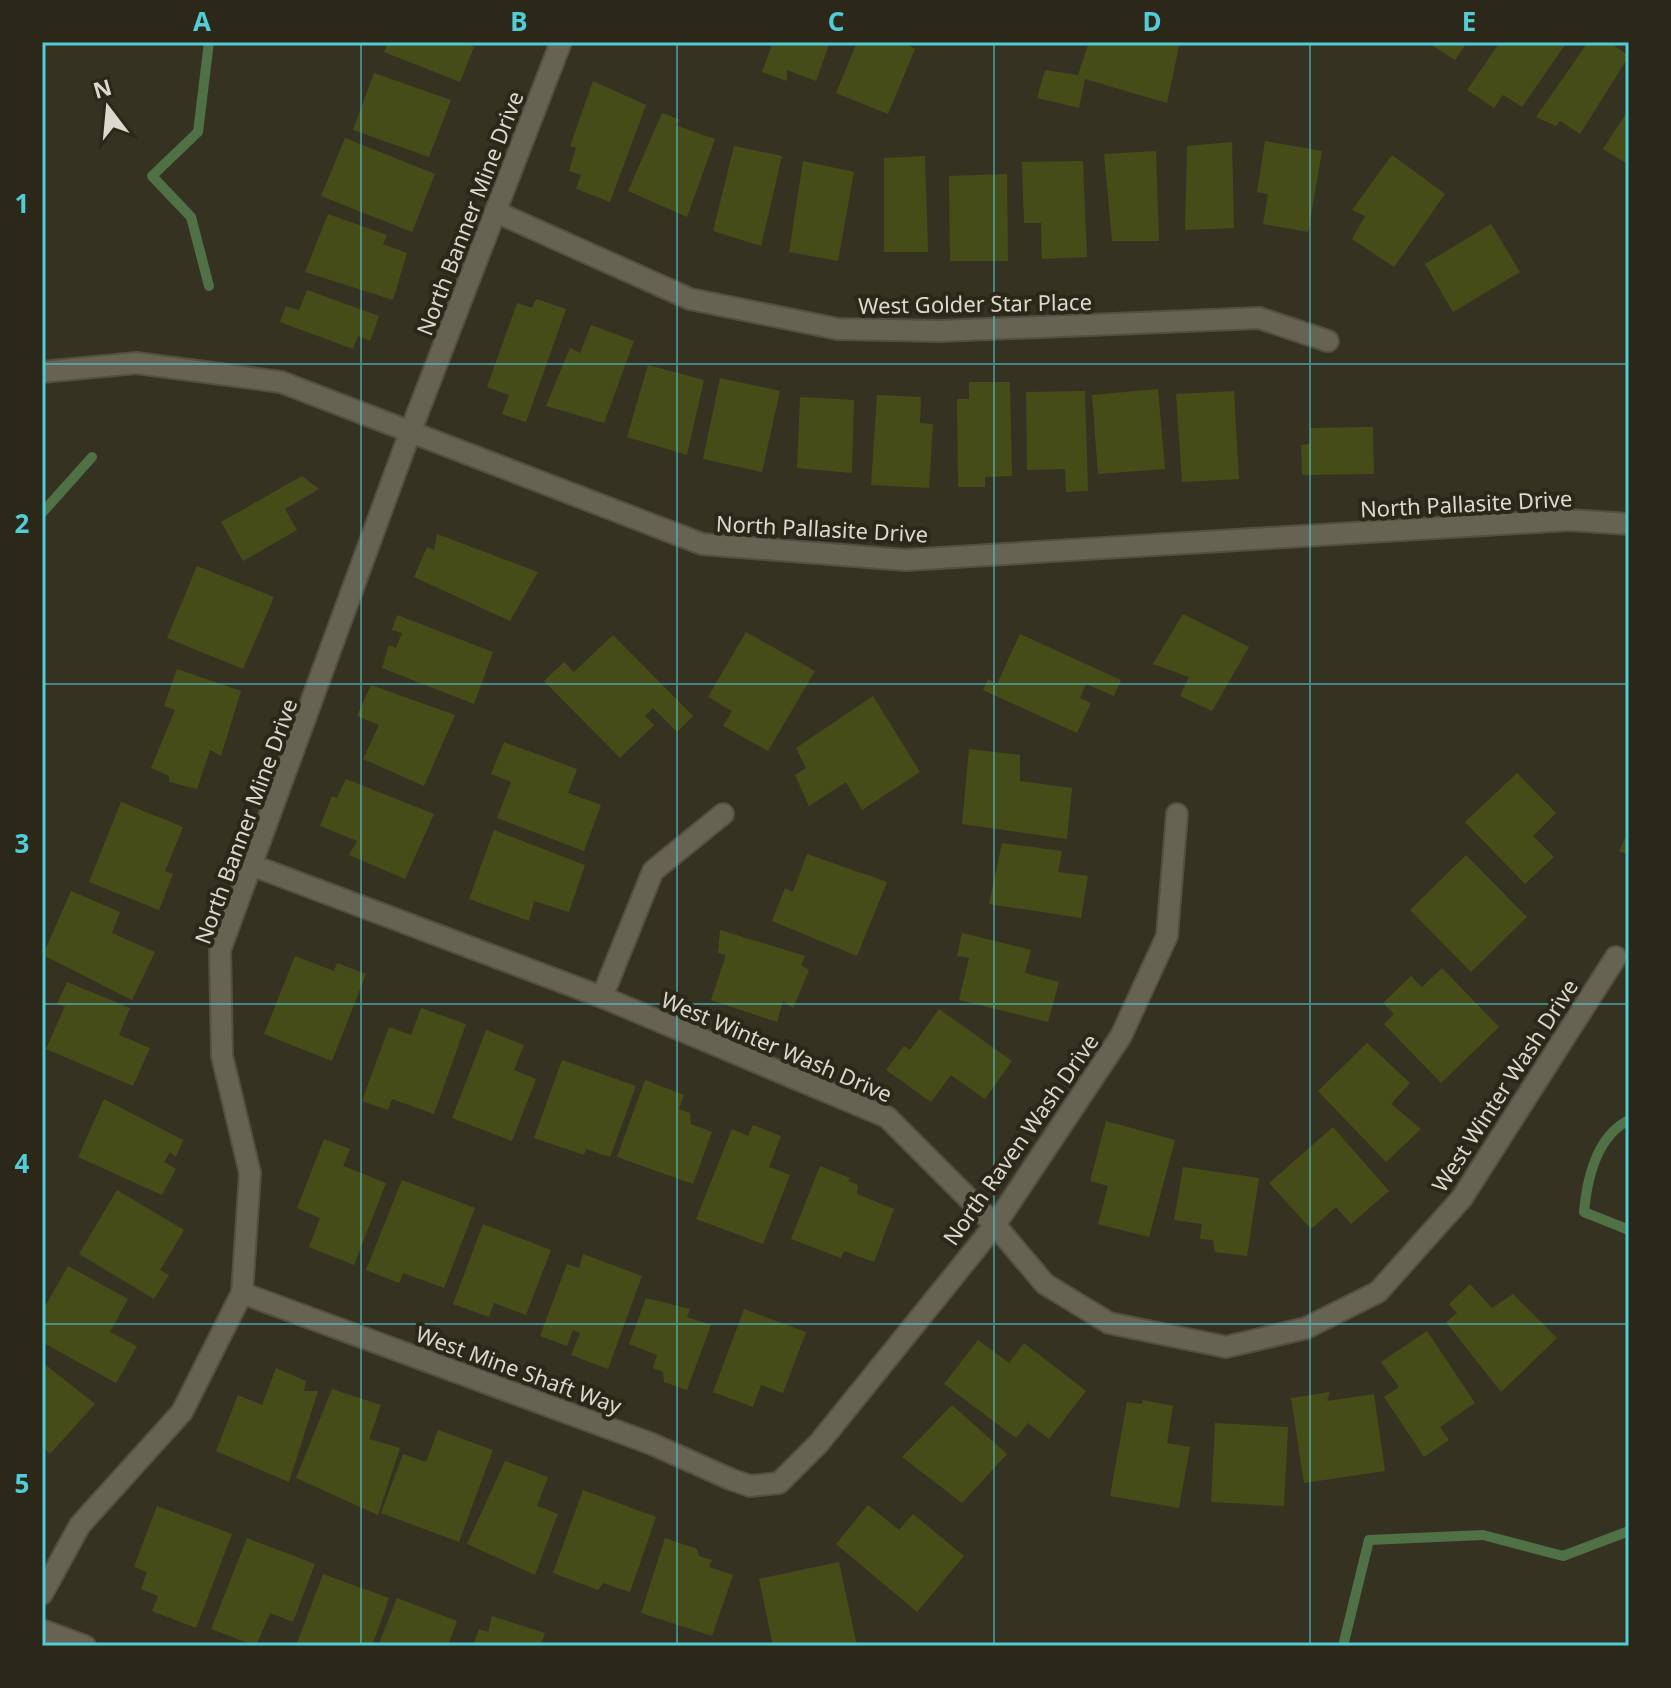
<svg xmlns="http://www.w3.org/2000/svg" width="1671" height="1688" font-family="'Noto Sans',sans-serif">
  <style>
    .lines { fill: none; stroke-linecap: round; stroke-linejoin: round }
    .stream { stroke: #507045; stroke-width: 10 }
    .building { fill: #464c18 }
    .minor-casing { stroke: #534f42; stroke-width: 24 }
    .minor { stroke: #676352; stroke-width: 20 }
    .grid { fill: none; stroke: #52ccd6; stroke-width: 2; stroke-opacity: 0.55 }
    .labels { text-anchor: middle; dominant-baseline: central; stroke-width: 8; stroke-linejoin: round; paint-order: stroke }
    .street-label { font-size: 22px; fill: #dbd8ce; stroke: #2c2819 }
    .neatline { fill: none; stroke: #52ccd6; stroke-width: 3 }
    .grid-label { font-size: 26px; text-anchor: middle; font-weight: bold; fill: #52ccd6 }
  </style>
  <rect width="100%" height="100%" fill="#363222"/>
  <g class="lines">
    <g class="stream">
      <polyline points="209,42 198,132 152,176 191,217 209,286"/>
      <polyline points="42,513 92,457"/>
      <path d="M1629 1120C1597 1136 1587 1179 1584 1212L1629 1230"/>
      <polyline points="1343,1646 1369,1540 1483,1535 1563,1556 1629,1531"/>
    </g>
  </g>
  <g class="building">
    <polygon points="388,42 462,42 474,47 460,82 384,52"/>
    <polygon points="773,42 830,42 816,81 787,70 787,81 762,72"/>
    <polygon points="857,42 903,42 915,49 888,114 836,93"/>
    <polygon points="1089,42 1163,42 1179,46 1167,103 1085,79 1079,108 1037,98 1045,70 1078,75"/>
    <polygon points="1427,42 1467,42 1455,60"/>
    <polygon points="1500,42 1567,42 1522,107 1503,95 1494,108 1467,90"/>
    <polygon points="1588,42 1609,42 1629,56 1580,134 1560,121 1556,126 1536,117"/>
    <polygon points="374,73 451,100 429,157 353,130"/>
    <polygon points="593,81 646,105 610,202 576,189 581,175 569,171 576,148 570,146"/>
    <polygon points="1629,109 1629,165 1603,149"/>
    <polygon points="662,113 680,120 675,125 715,139 687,217 628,191"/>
    <polygon points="345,138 435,174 412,232 321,196"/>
    <polygon points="1265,141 1322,151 1308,232 1263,224 1268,194 1257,192"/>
    <polygon points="1232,142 1234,228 1185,230 1187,146"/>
    <polygon points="734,146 782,156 761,246 713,231"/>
    <polygon points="1156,151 1159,241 1112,241 1104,154"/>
    <polygon points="1392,155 1445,194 1394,267 1352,239 1365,216 1352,210"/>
    <polygon points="925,156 928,252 884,252 884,158"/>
    <polygon points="803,161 854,172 838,261 789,252"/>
    <polygon points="1083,161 1087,257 1042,259 1041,223 1024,223 1022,162"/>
    <polygon points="1007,174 1008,261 950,261 949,176"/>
    <polygon points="328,214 387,235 383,244 407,253 393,300 305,272"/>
    <polygon points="1491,224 1520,272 1453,312 1425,264"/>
    <polygon points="307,290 379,316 370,341 358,336 353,349 280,322 286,306 299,310"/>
    <polygon points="536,299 566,309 526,422 502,414 509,395 487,387 517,303 532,308"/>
    <polygon points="591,325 634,341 604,423 546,406 570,348 580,353"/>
    <polygon points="648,365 704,380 687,455 627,437"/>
    <polygon points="720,378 780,391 762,472 703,459"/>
    <polygon points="969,382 1010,382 1012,476 985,477 985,487 958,487 957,399 969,399"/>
    <polygon points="1158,389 1165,469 1098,474 1092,395"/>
    <polygon points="1085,391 1088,491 1066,492 1065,469 1027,470 1026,392"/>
    <polygon points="1234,391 1239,479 1182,482 1176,394"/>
    <polygon points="877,395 921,397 920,423 933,424 929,488 871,485"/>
    <polygon points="800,397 854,400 852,473 797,468"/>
    <polygon points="1373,427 1374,474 1302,475 1301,445 1310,444 1310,428"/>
    <polygon points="302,476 319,489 285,509 297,530 243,561 221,522"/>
    <polygon points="437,534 538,572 510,621 414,577 427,547 434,550"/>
    <polygon points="197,566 274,597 243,669 167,638"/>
    <polygon points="1183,614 1249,647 1212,711 1180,696 1189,677 1153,664"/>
    <polygon points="397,615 493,652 474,704 382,668 389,645 396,648 402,633 392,630"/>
    <polygon points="746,632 815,671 768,751 723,726 732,711 708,697"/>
    <polygon points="1020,634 1121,680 1114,696 1086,684 1080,698 1091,703 1077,733 983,690 988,679 997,684"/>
    <polygon points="613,635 693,716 677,732 653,708 645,716 654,725 620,758 544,681 564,662 574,672"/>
    <polygon points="177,669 241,691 221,756 210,750 197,789 169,782 169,776 151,768 175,710 164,706"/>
    <polygon points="371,685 455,715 424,786 363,759 379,725 357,716"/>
    <polygon points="873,696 920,772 862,810 846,782 809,806 795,775 806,768 796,748"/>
    <polygon points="504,742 577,769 568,793 601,805 584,851 497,818 511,782 491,774"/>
    <polygon points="969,749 1020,755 1020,781 1072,788 1067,839 962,824"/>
    <polygon points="1517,773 1556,813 1533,836 1554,857 1525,884 1465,822"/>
    <polygon points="346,779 434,814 405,879 349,855 357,841 320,826 332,796 337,798"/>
    <polygon points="121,802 183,827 165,871 173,874 159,910 89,882"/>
    <polygon points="494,830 585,865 569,912 534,901 529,921 469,899"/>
    <polygon points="1629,830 1629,855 1619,851"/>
    <polygon points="1002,843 1062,851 1058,872 1088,876 1081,918 989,904"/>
    <polygon points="807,854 887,882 857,956 772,921 785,888 793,892"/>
    <polygon points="1466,855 1527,917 1471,972 1410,910"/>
    <polygon points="71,891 120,912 112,933 155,952 132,1000 43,955"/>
    <polygon points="720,930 805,956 801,965 809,970 793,1008 783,1001 777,1022 711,1000 726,955 718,953"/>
    <polygon points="962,933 1031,950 1025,973 1059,982 1048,1022 959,1000 969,958 957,956"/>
    <polygon points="295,956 334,971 337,963 366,974 332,1061 264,1034"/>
    <polygon points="1442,968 1499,1027 1441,1083 1384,1024 1394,1014 1383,1003 1411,976 1422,987"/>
    <polygon points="67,982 130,1008 119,1035 150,1048 133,1086 46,1049 65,1006 57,1004"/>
    <polygon points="421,1008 466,1024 434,1114 392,1099 388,1110 362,1101 389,1027 411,1035"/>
    <polygon points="939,1009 1012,1061 985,1099 951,1075 931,1102 886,1070 904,1046 910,1050"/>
    <polygon points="486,1030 524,1045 514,1070 536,1079 512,1141 452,1118"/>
    <polygon points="1367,1043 1410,1083 1391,1104 1421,1129 1386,1162 1318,1091"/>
    <polygon points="562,1060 636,1086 610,1157 586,1149 584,1155 534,1138"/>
    <polygon points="645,1080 684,1095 679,1109 690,1113 691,1124 712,1132 693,1184 617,1157"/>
    <polygon points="104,1099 183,1140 176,1157 170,1152 164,1162 176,1169 162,1195 78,1157"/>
    <polygon points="1106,1121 1175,1140 1149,1237 1098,1224 1108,1186 1090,1181"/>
    <polygon points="753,1125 781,1136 769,1167 790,1175 763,1244 696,1219 732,1129 748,1136"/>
    <polygon points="1333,1127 1389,1191 1351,1224 1336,1207 1311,1229 1269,1183"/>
    <polygon points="324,1139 350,1149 343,1166 386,1183 354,1265 309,1247 320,1218 297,1208"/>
    <polygon points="820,1166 850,1178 848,1181 858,1185 857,1194 894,1209 874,1262 844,1251 841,1258 791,1239"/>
    <polygon points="1183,1167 1259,1178 1247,1256 1215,1252 1213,1240 1200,1239 1202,1224 1174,1220"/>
    <polygon points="402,1180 475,1208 444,1288 403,1273 399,1283 366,1270"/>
    <polygon points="117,1190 184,1230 160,1270 169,1275 154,1299 79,1254"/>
    <polygon points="483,1224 551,1250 526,1315 494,1303 489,1317 453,1304"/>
    <polygon points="583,1254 642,1276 608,1369 571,1355 580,1333 573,1330 567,1346 540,1336 567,1264 579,1268"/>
    <polygon points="68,1266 128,1299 110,1332 137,1346 116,1383 42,1342 42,1312"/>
    <polygon points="1470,1284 1492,1308 1513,1294 1557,1338 1501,1392 1446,1322 1457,1313 1449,1304"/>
    <polygon points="646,1298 690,1309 687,1317 711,1325 687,1390 664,1382 663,1372 653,1368 657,1355 629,1344"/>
    <polygon points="744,1309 806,1332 783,1393 761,1385 753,1407 713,1392"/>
    <polygon points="1427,1331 1475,1403 1440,1427 1449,1440 1424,1457 1384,1397 1399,1387 1381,1362"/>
    <polygon points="978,1340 1009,1363 1024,1343 1086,1391 1049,1439 1028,1423 1016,1438 944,1384"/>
    <polygon points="42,1362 95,1404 50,1454 42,1447"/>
    <polygon points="276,1368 306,1381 304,1391 318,1391 289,1482 216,1451 238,1395 262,1405"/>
    <polygon points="332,1389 381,1405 369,1439 400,1448 378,1515 296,1478"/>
    <polygon points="1330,1392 1327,1401 1374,1394 1385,1471 1304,1483 1291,1398"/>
    <polygon points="1143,1400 1173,1406 1167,1443 1190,1447 1179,1508 1110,1496 1127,1402 1142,1404"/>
    <polygon points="952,1405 1007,1454 962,1503 902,1457"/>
    <polygon points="1215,1423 1288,1427 1284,1506 1211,1502"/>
    <polygon points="438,1430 493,1450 459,1542 381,1513 403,1454 426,1462"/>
    <polygon points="505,1461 548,1477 537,1506 558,1514 535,1575 467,1544"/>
    <polygon points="583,1490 656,1517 630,1592 603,1583 598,1590 553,1573"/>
    <polygon points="868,1505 899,1530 913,1514 964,1556 917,1612 836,1544"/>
    <polygon points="157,1506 232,1534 196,1628 152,1611 158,1596 141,1589 147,1572 134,1567"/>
    <polygon points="247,1538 315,1564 293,1622 270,1613 256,1646 211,1629"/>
    <polygon points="665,1538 697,1549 699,1556 712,1560 709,1567 733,1575 712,1636 641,1613"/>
    <polygon points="839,1562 857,1646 773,1646 759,1579"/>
    <polygon points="323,1574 389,1598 372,1646 296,1646"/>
    <polygon points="397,1598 457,1621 448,1646 378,1646"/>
    <polygon points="492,1616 545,1633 540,1646 473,1646 479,1629 488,1632"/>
  </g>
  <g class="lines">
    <defs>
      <g id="minor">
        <polyline points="496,212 690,299 838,329 941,331 1259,318 1328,341"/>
        <polyline points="42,372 136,363 281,382 702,544 905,560 1569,520 1629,524"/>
        <polyline points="254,866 602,997 887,1117 995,1225 1045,1284 1109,1323 1226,1347 1306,1328 1378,1292 1462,1198 1616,957"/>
        <polyline points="602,997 653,871 723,814"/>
        <polyline points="242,1293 652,1444 730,1479 750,1486 779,1483 819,1443 995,1225 1121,1036 1167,936 1177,814"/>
        <polyline points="42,1594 80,1525 182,1412 242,1293 250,1173 222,1056 220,950 411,430 561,42"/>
        <polyline points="42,1630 85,1646"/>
      </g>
    </defs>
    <use href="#minor" class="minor-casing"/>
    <use href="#minor" class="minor"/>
  </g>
  <path class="grid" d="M361 42V1646M677 42V1646M994 42V1646M1310 42V1646M42 364H1629M42 684H1629M42 1004H1629M42 1324H1629"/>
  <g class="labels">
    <g class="street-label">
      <text transform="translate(469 213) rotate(-69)">North Banner Mine Drive</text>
      <text transform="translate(975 303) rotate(-1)">West Golder Star Place</text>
      <text transform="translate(1466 503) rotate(-3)">North Pallasite Drive</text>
      <text transform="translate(822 528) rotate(3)">North Pallasite Drive</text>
      <text transform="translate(245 821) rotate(-70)">North Banner Mine Drive</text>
      <text transform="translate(777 1046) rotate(23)">West Winter Wash Drive</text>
      <text transform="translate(1504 1085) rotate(-57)">West Winter Wash Drive</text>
      <text transform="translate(1020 1139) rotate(-55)">North Raven Wash Drive</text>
      <text transform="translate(519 1369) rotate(20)">West Mine Shaft Way</text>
    </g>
  </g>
  <rect width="1671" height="1688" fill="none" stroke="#2c2819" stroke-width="88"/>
  <g transform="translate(108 108) rotate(344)" stroke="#2c2819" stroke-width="6" paint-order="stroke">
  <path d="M0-6L14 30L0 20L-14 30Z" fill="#dbd8ce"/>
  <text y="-12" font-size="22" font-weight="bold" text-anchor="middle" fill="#dbd8ce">N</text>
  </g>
  <rect x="44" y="44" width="1583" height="1600" class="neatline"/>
  <g class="grid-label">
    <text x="202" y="31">A</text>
    <text x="519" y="31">B</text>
    <text x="836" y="31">C</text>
    <text x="1152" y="31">D</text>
    <text x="1469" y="31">E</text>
    <text x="22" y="213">1</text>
    <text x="22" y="533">2</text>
    <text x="22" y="853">3</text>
    <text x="22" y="1173">4</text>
    <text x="22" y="1493">5</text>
  </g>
</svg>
